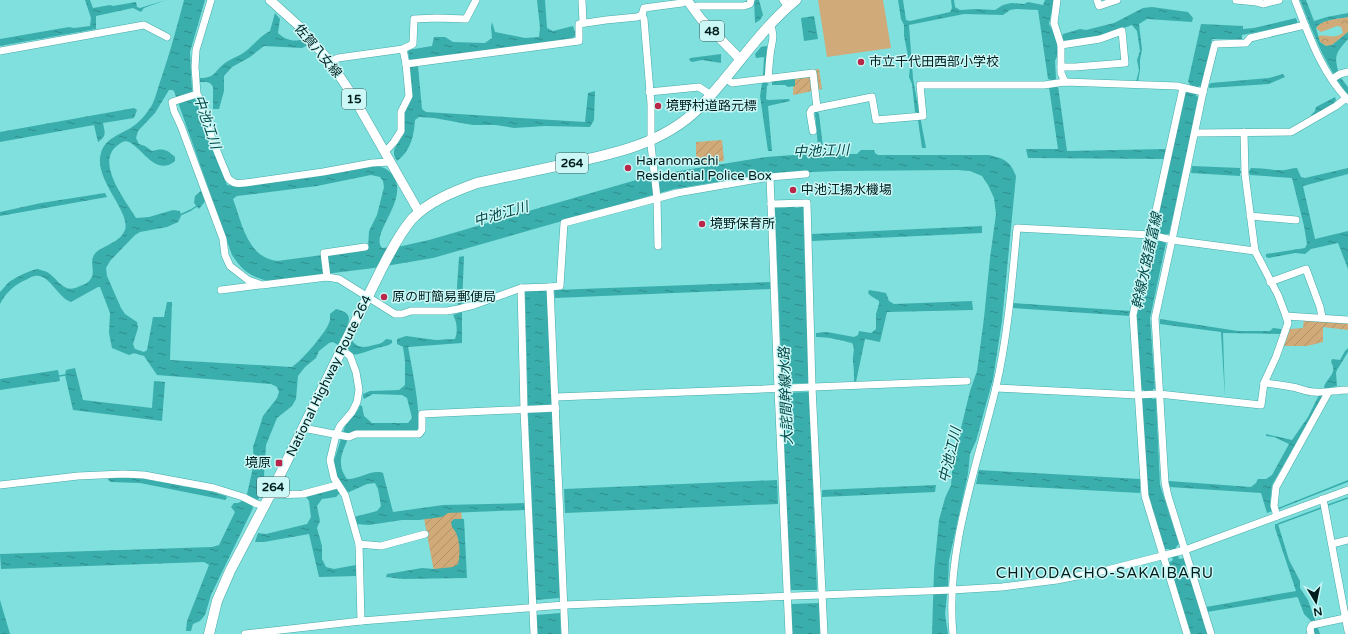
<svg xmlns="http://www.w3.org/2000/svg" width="1348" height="634" font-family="'Varela Round','Noto Sans JP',sans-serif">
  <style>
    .forest { fill: url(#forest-crowns) }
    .garden { fill: url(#garden-furrows) }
    .pitch { fill: #d0aa78 }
    .water { fill: url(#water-ripples); fill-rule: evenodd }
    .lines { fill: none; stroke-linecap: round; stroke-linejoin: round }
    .stream { stroke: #3aaeac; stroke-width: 1.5 }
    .minor-casing { stroke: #46aaa8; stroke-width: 8 }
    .major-casing { stroke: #46aaa8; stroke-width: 10 }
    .highway-casing { stroke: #46aaa8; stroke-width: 11 }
    .minor { stroke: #fff; stroke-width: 7 }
    .major { stroke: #fff; stroke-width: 9 }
    .highway { stroke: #fff; stroke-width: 10 }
    .poi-dot { fill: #b82749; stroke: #cbf8f6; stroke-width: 1.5 }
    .labels { text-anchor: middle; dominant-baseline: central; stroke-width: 3; stroke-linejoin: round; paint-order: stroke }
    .shield { fill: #cbf8f6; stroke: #3d5f5e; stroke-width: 1 }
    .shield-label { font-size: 12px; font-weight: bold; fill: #001d1d }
    .street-label { font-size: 13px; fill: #001d1d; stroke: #cbf8f6 }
    .poi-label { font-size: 13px; fill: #001d1d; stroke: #cbf8f6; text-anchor: start }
    .water-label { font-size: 14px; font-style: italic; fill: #004746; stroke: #cbf8f6 }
    .quarter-label { font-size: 15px; letter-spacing: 1px; fill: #001d1d; stroke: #cbf8f6 }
  </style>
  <defs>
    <pattern id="forest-crowns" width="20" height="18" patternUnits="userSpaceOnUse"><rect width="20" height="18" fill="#d0aa78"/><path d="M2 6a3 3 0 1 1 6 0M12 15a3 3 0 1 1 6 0" fill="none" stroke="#b19267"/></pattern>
    <pattern id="garden-furrows" width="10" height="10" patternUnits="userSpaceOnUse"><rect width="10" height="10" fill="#d0aa78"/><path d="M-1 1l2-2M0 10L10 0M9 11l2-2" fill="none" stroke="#b19267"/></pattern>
    <pattern id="water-ripples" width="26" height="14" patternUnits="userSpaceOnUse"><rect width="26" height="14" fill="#3aaeac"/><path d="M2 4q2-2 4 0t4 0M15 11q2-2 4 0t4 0" fill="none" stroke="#2e8d8b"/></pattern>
  </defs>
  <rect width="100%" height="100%" fill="#7fe0de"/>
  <path class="forest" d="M1348 17V32L1346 34 1332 45 1326 46 1320 42 1318 36C1330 34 1332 40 1343 33L1341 27 1337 26 1321 32 1316 28C1322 19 1338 19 1348 17Z"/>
  <g class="garden">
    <polygon points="819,69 822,89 793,95 794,72"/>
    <polygon points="722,140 724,161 696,164 696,142"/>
    <polygon points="1304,318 1348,318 1348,330 1323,327 1323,342 1307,346 1284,346 1290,329 1303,328"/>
    <polygon points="461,508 466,576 435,577 423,513"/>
  </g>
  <polygon class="pitch" points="818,0 883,0 891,48 827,57"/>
  <g class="water">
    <polygon points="85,0 90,0 93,8 110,5 113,6 136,2 137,7 140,8 166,0 144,8 141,12 133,8 96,16 96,29 0,46 0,39 69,27 74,28 90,26 91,18"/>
    <path d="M184 0H205L190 52 192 90 227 185 235 186 371 165C379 166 385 167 391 173 413 197 369 233 382 248L402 246 429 240 650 176 673 172 766 157 807 154H857L861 150H874L875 153 878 155H989C1005 159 1010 161 1016 176L1002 321 993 379 976 441 970 454 968 474 949 560 948 585 945 614 948 634H932L934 571 939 520 945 498 951 485 953 461 970 391 977 371 984 318 990 258 996 214 994 198 988 185 982 176 970 171 957 170 836 171 766 174 674 189 433 258 374 268 268 281C249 276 243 271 232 255L174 91 172 90H169L155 113 138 131 136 138 139 144 145 146 152 151C162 148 167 149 175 157V161C156 177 142 148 129 142 124 140 121 143 118 145 94 162 126 201 136 218L149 217 173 210 180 211 181 216 178 222 167 227 140 232 135 235 110 261 106 268 107 276 121 308 125 314 137 322 138 328 133 344 135 349 144 352 147 350 153 317H164L167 302H172L170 360 292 367C301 361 328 331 330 320 330 319 330 315 330 314L336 309C347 312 352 315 347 326 351 343 356 351 374 345 379 344 383 343 386 339L392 340V343C386 347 383 346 377 348 368 351 361 354 352 355L343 339 341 338 338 345 333 342 329 343 319 351 316 358 305 367 298 376 296 399 292 406 277 418 266 445 263 491 258 500 254 501 252 505 253 508 211 595 205 615 200 621 193 624 191 631H186L187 621 209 565 204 562 1 569 0 554 212 547 219 545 235 512 231 507 234 503H238L242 501 245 502 249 497 247 494 254 463 253 447 263 416 277 398 279 392 277 387 271 384 157 375 144 356 134 353 129 355 112 348 109 333 110 313 100 287H98L71 302C58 298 49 273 35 276 31 276 27 280 23 281 12 287 6 293 0 304V292C3 289 5 286 8 283 12 279 32 269 38 269 40 270 45 271 47 272 59 279 63 295 80 286 83 285 88 283 90 280 96 272 90 264 93 257 97 246 119 245 125 230 131 211 93 179 101 153 105 138 120 135 132 127 140 122 147 113 152 105 156 97 158 87 161 79 170 53 177 26 184 0ZM371 175 380 177 383 181 384 187 377 215 369 231 368 249 277 261C247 257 242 223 233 199L237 196 317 186Z"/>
    <polygon points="537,0 545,0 547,28 553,31 573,26 575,32 575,36 571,39 413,60 409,59 408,50 432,46 434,37 445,37 453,42 485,43 492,38 491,27 492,22 495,32 525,38 539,37 540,28"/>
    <polygon points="754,0 759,0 763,15 760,20 755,23"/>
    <polygon points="898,0 903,0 906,20 910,21 950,12 952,8 951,0 954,0 955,7 960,10 976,9 995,10 1003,5 1011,3 1024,4 1028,2 1043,5 1045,0 1054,0 1049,24 1057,39 1062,38 1063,34 1080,29 1086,30 1114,23 1143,8 1152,7 1188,12 1193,18 1192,22 1147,19 1139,24 1142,49 1140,60 1140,70 1138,82 1136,82 1139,70 1137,60 1140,51 1137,31 1132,25 1099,37 1065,42 1063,39 1058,41 1058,54 1055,61 1056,79 1053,80 1054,86 1058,86 1067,151 1166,149 1164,159 1028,158 1026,149 1058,149 1049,87 1052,86 1051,80 1048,79 1038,10 1016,9 1010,10 1003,15 964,14 909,25 913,79 926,148 922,148 917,113 915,112 912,84 909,77 910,66 904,36 904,25 901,19"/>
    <path d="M1300 0H1306L1314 21 1327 17 1348 13V17C1338 19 1322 19 1316 28L1320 42 1326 46 1332 45 1348 32V39C1337 52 1334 54 1338 70L1337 73 1348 87V95C1325 65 1314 35 1300 0Z"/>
    <path d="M275 13 280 19 278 33C284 39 294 43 302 39L308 45 302 48 264 46 250 57 232 67 224 76V91L219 109H213V87C210 81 206 82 200 82V78C216 78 214 71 225 63 232 58 240 56 246 51 255 44 260 36 270 31Z"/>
    <polygon points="814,16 818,39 804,41 801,18"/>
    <polygon points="1296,18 1298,24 1242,35 1242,39 1212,39 1202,87 1199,86 1196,96 1199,97 1169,234 1165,234 1163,242 1166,243 1150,318 1155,389 1153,389 1153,391 1145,392 1144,390 1140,390 1137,315 1152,241 1156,241 1158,233 1155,231 1185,93 1188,92 1190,84 1188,82 1201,24 1243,26 1243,29 1254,28"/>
    <polygon points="767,46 766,77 763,77 764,57 756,58 755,54 761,47"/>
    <polygon points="721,54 721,63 702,60 692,62 689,60 690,58"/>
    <path d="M418 66 422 109 426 112 585 122 588 93 595 91 594 120 590 127 545 126 514 128 496 125H473L434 118 419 117 415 120C414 135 411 151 397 161L394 155V150L400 138 409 70 410 67Z"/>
    <polygon points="1283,74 1285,77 1269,84 1209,88 1209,85 1211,83 1269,78"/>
    <polygon points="795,78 795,86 788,87 785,85 772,85 772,80"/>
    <polygon points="765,82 769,84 767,86 766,99 768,100 789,99 790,101 768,106 772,151 768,151 760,96 762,83"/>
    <polygon points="1335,97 1336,100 1331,106 1312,117 1311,115 1315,111 1316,107"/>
    <path d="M134 108 137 110 134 118 103 123C105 133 107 136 98 142L94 125 0 142V132Z"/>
    <polygon points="815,112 818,112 819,114 823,147 818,148"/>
    <path d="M1192 166 1240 168V171H1249L1251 168C1262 168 1270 170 1281 170 1286 171 1291 168 1297 168L1301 177 1305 178 1348 168V174L1303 186 1315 239 1348 231V269L1338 243 1311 249 1305 254 1295 253 1269 258 1266 257V254L1305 248 1307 244 1304 226 1292 178 1250 175 1249 173H1240V176L1191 173Z"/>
    <polygon points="202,190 206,200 199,209 194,203 195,196"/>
    <polygon points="105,193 107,197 0,216 0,212 41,203"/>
    <polygon points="787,205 795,205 795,208 803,207 809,383 782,384 775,208 787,208"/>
    <polygon points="982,226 982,233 812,241 811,234"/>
    <polygon points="464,256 462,306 458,307 457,287 459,257"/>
    <polygon points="771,282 771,289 555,298 554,290"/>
    <polygon points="547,290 552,405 528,406 525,291"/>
    <path d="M869 290 886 293 889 301 894 304 972 301 973 310 887 312 880 342 865 339 856 382H854C854 375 854 369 853 362 852 355 856 350 852 343 840 340 829 337 816 337V333L827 332 854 337 858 335 859 331 871 333 876 329V314L879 304V301L871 296 868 293Z"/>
    <polygon points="1013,303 1131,311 1130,316 1013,308"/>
    <path d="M462 312V343L408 347C411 362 423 421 417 431L369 430 347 434 345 438 347 441C341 455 337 465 347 479 359 480 371 469 383 473L393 512 443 505 526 503V510L448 513 442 517 419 520H402L369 525 356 524 354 517 377 511 381 506 378 489 375 483 367 484 347 493 337 477 334 461 345 426 358 410 360 405 362 406 364 416 372 423H408L412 418 407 398 402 395 373 394 364 399 363 397V394L370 391 399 390 405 385V361L403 347 397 344V339L406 336 436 340 455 339C458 331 457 322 453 315Z"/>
    <polygon points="1160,319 1238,331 1270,331 1273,328 1281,329 1281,334 1223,333 1225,398 1221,332 1160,324"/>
    <path d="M1348 348V352L1337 370 1336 373 1337 386 1325 389 1324 387C1327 377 1338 374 1331 362L1332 359 1340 360 1345 351Z"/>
    <polygon points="75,368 83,400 152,408 154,381 165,382 162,421 73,410 65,375 66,370"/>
    <polygon points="58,370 60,381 0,390 0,379"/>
    <polygon points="809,392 817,590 790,590 782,393"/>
    <polygon points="1319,395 1323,396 1272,485 1270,504 1272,511 1267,513 1261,493 1169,487 1169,481 1251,487 1256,483 1258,479 1266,479 1272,475 1289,444 1274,437 1266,436 1266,434 1292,440 1308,417"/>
    <polygon points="1144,397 1152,397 1152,399 1156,399 1160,485 1179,544 1176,547 1179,559 1185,558 1208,634 1191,634 1168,563 1173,560 1169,549 1165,549 1148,495 1141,399 1144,398"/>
    <polygon points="552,412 560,598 536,600 528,413"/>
    <polygon points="979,470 1140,479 1140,493 976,484"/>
    <polygon points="110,477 143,477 154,481 175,484 185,487 195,487 226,496 227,498 225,500 140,483 111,482 108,480"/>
    <polygon points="777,480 778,504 565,513 564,489"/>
    <polygon points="1348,480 1348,482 1279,509 1278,508"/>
    <polygon points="936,485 935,492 822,497 822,490"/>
    <polygon points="327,489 337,489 340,493 336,497 322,499 317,506 320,521 317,528 322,546 322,559 326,567 334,569 356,565 357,576 319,577 309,534 264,542 255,542 258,533 266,534 307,524 311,517 309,501 306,497"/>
    <path d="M454 519H464L467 578 403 579 386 577 387 574 422 568 434 569 453 567 458 564C461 553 460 535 452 527L451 522Z"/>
    <polygon points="1275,524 1278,524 1289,560 1300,581 1300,588 1308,600 1320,634 1314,634 1312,622 1304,614 1298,598 1297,597 1207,612 1206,607 1296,591 1275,528"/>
    <polygon points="0,600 10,634 0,634"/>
    <polygon points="819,603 820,634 792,634 791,604"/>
    <polygon points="560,613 561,634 537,634 537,615"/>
  </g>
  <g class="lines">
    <g class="stream">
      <polyline points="180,215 191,210 197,206"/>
      <polyline points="59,376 65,375"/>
      <polyline points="1328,505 1348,498"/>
      <polyline points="1278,524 1321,508"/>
    </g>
    <defs>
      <g id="minor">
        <path d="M211 0 196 50 195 67 197 94 201 101 212 139 228 178C233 184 237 184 245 183L323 172 372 163 391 162"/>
        <polyline points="582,0 583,23"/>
        <polyline points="783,0 788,7"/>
        <polyline points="1057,0 1054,23 1061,45 1061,73 1065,82"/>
        <polyline points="1097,0 1099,6 1117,0"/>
        <polyline points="1236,0 1256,2 1263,4 1279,0"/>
        <path d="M1295 0C1309 35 1321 72 1348 100"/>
        <polyline points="693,7 698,6 744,6 750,4 751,0"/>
        <polyline points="403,49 413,44 414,19 437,18 466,19 476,0"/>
        <polyline points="0,51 144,25 167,37"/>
        <polyline points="330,62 338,58 403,49 406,64 579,41 579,24 606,20 637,17 642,15"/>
        <polyline points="1061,67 1075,67 1125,63 1122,31 1100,39 1061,45"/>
        <polyline points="725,78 732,83 813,73 817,108"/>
        <path d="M768 79C769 71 769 63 770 56 771 42 776 38 770 24"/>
        <polyline points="1332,79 1340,74 1348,72"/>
        <polyline points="1183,88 1133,315 1145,496 1187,634"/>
        <polyline points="649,92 699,87 711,95"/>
        <polyline points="1203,92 1215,44 1246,43 1250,38 1305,25"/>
        <polyline points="197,94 172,102 174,111 181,126 223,239 225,255 230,266 248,280 262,285 327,277 339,279 395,314 402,314 411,311 447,311 458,309 474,305 521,288 550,287"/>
        <polyline points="813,131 810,113 812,109 872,97 876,120 923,116 920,85 1044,85 1065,82 1177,86 1203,92 1172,240 1255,251"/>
        <polyline points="1195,133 1291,132 1336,106 1346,98"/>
        <polyline points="385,152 394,142 401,131 401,112 409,96 406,64"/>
        <polyline points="770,177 778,389 789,634"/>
        <polyline points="771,204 807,203 812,387 824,634"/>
        <polyline points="1250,216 1296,220"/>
        <polyline points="658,246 657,198 651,145 651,104 644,19 642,15 644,8 682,3 687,1"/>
        <polyline points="327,277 324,253 365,247"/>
        <polyline points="1270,282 1306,269 1320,307 1322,317"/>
        <polyline points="521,288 524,410 534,634"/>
        <polyline points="221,290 260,285"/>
        <polyline points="1286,316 1348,320"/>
        <polyline points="342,350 350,356 356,372 359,390 357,402 352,412 340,426 336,435 330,460 334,478 345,495 359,544 361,621"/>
        <path d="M1264 383C1273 384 1283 385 1292 387 1299 388 1307 392 1314 392 1325 393 1336 390 1348 390"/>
        <polyline points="996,388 1137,395 1159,394 1261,405 1264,383 1276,357 1288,323 1286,316 1278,295 1255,251 1245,174 1244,132"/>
        <polyline points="556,397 967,381"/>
        <polyline points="303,428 349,437 356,434 419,434 422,430 422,414 556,408"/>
        <polyline points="0,485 78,476 123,474 144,475 214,488 243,497 257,504 264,506"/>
        <polyline points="270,495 303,494 337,485"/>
        <polyline points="1322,499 1324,504 1348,631"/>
        <polyline points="1277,516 1274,506 1276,487 1328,393"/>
        <polyline points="359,544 381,546 425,534"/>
        <polyline points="1332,544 1348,540"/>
        <polyline points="245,634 361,621 564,605 952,590 1002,587 1057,580 1107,570 1185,550 1348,490"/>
        <polyline points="565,634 550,287 560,286 564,223 677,193 770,177 806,174"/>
        <path d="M953 634C945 551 977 467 996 387 1008 335 1012 282 1017 228L1151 235 1172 240 1155 318 1165 483 1168 496 1211 634"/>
        <polyline points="1311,634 1310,629 1312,625 1345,618"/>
      </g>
      <g id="major">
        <polyline points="270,0 300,27 330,62 351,93 419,212"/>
        <polyline points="687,0 701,19 740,59"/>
      </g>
      <path id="highway" d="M209 634 217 601 230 571 270 495 381 270C390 253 399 234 412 219 429 201 455 191 477 183 505 177 533 171 561 165 609 155 662 145 699 108 733 74 758 31 796 0"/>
    </defs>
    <use href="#minor" class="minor-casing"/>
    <use href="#major" class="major-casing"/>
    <use href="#highway" class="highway-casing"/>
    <use href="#minor" class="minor"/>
    <use href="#major" class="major"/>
    <use href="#highway" class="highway"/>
  </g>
  <g class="poi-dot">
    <circle cx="861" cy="62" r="4"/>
    <circle cx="658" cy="106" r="4"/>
    <circle cx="628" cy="168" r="4"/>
    <circle cx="793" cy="190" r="4"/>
    <circle cx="702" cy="224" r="4"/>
    <circle cx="384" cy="297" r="4"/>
    <rect x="275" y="459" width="8" height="8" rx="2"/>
  </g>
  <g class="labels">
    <g class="shield">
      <rect x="700" y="21" width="24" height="20" rx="3"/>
      <rect x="342" y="89" width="24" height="20" rx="3"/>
      <rect x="556" y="153" width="32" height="20" rx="3"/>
      <rect x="257" y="477" width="32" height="20" rx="3"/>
    </g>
    <g class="shield-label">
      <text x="712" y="31">48</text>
      <text x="354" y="99">15</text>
      <text x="572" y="163">264</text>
      <text x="273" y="487">264</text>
    </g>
    <g class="street-label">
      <text transform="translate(318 51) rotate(50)">佐賀八女線</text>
      <text transform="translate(329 376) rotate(-64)">National Highway Route 264</text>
    </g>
    <g class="poi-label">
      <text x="869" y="62">市立千代田西部小学校</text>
      <text x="666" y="106">境野村道路元標</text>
      <text x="636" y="161">Haranomachi<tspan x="636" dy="15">Residential Police Box</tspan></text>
      <text x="801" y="190">中池江揚水機場</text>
      <text x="710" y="224">境野保育所</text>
      <text x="392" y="297">原の町簡易郵便局</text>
      <text x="271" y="463" text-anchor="end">境原</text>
    </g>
    <g class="water-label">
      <text transform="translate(207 122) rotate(71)">中池江川</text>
      <text transform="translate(821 151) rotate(-2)">中池江川</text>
      <text transform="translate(501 214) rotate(-16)">中池江川</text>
      <text transform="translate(1147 261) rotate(-78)">幹線水路諸富線</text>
      <text transform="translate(786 396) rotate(-92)">大詫間幹線水路</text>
      <text transform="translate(950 455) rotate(-77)">中池江川</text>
    </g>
    <g class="quarter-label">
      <text x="1105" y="573">CHIYODACHO-SAKAIBARU</text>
    </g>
  </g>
  <g transform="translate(1316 602) rotate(170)" stroke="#cbf8f6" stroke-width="3" paint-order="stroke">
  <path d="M0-3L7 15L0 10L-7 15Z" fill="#001d1d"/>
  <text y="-6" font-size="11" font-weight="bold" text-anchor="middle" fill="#001d1d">N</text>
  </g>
</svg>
